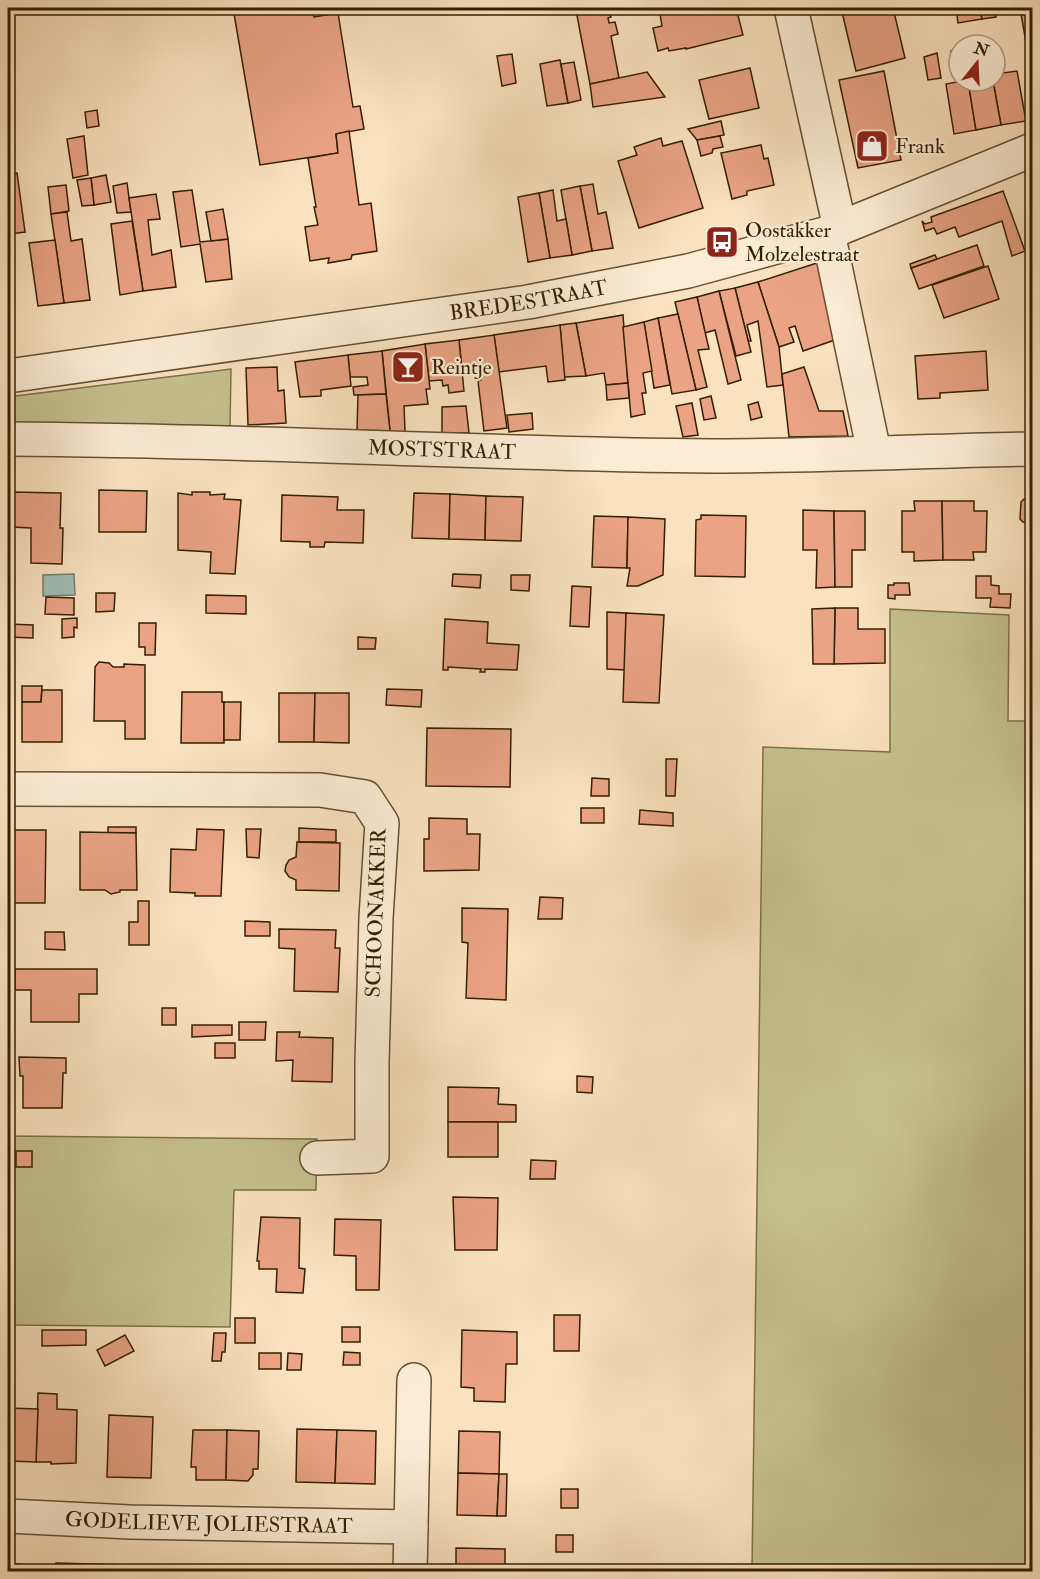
<svg xmlns="http://www.w3.org/2000/svg" width="1040" height="1579" font-family="'IM FELL Double Pica',serif">
  <style>
    .green { fill: #c5c18e; stroke: #7c7048; stroke-width: 1.5 }
    .water { fill: #9fbcb6; stroke: #747d6e; stroke-width: 1.5 }
    .building { fill: #eaa383; stroke: #341f02; stroke-width: 1.5 }
    .lines { fill: none; stroke-linecap: round; stroke-linejoin: round }
    .minor-casing { stroke: #665031; stroke-width: 36 }
    .minor { stroke: #fcecd5; stroke-width: 33 }
    .labels { text-anchor: middle; dominant-baseline: central; stroke-width: 4.5; stroke-linejoin: round; paint-order: stroke }
    .poi-label { font-size: 21px; fill: #341f02; stroke: #fcecd5; text-anchor: start }
    .street-label { font-size: 21px; fill: #341f02; stroke: #fcecd5 }
  </style>
  <rect width="100%" height="100%" fill="#fae1bf"/>
  <filter id="stains"><feTurbulence type="fractalNoise" baseFrequency=".00333" numOctaves="4"/><feColorMatrix values="0 0 0 0 .2 0 0 0 0 .09 0 0 0 0 .02 0 0 0 .5 -.17"/></filter>
  <radialGradient id="worn" r=".72"><stop offset=".6" stop-color="#630" stop-opacity="0"/><stop offset="1" stop-color="#630" stop-opacity=".3"/></radialGradient>
  <g class="green">
    <polygon points="231,369 230,427 8,427 8,397"/>
    <polygon points="890,609 1009,615 1008,721 1032,721 1032,1571 752,1571 763,747 890,752"/>
    <polygon points="8,1136 317,1139 316,1190 234,1190 230,1327 8,1325"/>
  </g>
  <polygon class="water" points="74,574 75,595 43,596 43,575"/>
  <g class="building">
    <polygon points="233,8 312,8 314,17 338,13 353,107 360,106 364,129 336,134 338,153 260,165"/>
    <polygon points="586,8 609,8 611,17 608,18 609,23 615,22 618,34 611,36 619,78 590,84 576,10"/>
    <polygon points="659,8 736,8 743,35 686,49 686,48 669,51 668,48 658,51 653,28 662,26"/>
    <polygon points="859,8 887,8 888,13 894,12 905,58 856,71 842,12"/>
    <polygon points="956,8 980,8 982,19 958,23"/>
    <polygon points="980,8 995,8 996,17 982,19"/>
    <polygon points="1020,8 1032,8 1032,110 1026,72 1031,71"/>
    <polygon points="959,49 959,81 968,81 976,130 954,134 946,84 957,82 951,51"/>
    <polygon points="937,53 941,78 928,80 924,57"/>
    <polygon points="512,54 516,83 502,86 497,56"/>
    <polygon points="1000,54 1003,73 1017,71 1026,121 1001,125 993,81 995,81 995,55"/>
    <polygon points="560,60 568,103 547,106 540,64"/>
    <polygon points="574,62 581,100 568,103 561,64"/>
    <polygon points="750,68 759,108 709,119 699,80"/>
    <polygon points="884,71 901,160 858,168 839,80"/>
    <polygon points="647,72 665,97 593,107 590,84"/>
    <polygon points="968,81 993,81 1001,125 976,130"/>
    <polygon points="97,110 99,126 87,128 85,112"/>
    <polygon points="721,121 724,135 697,140 688,129"/>
    <polygon points="349,131 359,205 371,203 377,251 352,255 351,259 328,263 329,258 310,261 305,227 318,225 314,207 316,207 308,158 338,153 336,134"/>
    <polygon points="84,136 88,175 73,178 67,139"/>
    <polygon points="720,136 723,147 713,149 712,153 701,156 697,140"/>
    <polygon points="661,138 663,146 682,141 703,208 639,228 618,161 637,155 634,147"/>
    <polygon points="761,145 764,159 768,158 774,185 747,191 747,195 732,199 721,153"/>
    <polygon points="17,173 25,232 10,234 8,216 8,174"/>
    <polygon points="106,175 111,202 94,205 91,178"/>
    <polygon points="91,178 94,205 82,206 77,180"/>
    <polygon points="127,183 131,212 117,213 113,186"/>
    <polygon points="593,184 598,214 606,212 613,248 592,251 580,186"/>
    <polygon points="66,185 69,211 51,214 48,187"/>
    <polygon points="580,186 592,251 572,255 561,190"/>
    <polygon points="192,190 200,242 228,239 232,279 206,282 200,244 181,247 173,192"/>
    <polygon points="553,190 557,221 566,219 572,255 550,258 539,193"/>
    <polygon points="1003,191 1025,251 1012,256 1002,221 959,237 955,227 937,234 934,228 925,231 922,221 925,224 932,222 931,217"/>
    <polygon points="539,193 550,258 528,262 518,197"/>
    <polygon points="156,194 160,219 148,220 152,255 171,250 176,287 143,291 129,198"/>
    <polygon points="223,209 228,239 211,241 206,212"/>
    <polygon points="67,212 71,241 82,239 90,300 64,303 51,214"/>
    <polygon points="132,221 143,291 120,295 111,224"/>
    <polygon points="55,240 64,303 38,306 29,243"/>
    <polygon points="977,245 984,266 919,289 911,268"/>
    <polygon points="935,255 937,259 911,268 910,264"/>
    <polygon points="820,262 835,340 803,351 795,326 789,328 794,342 779,347 758,282"/>
    <polygon points="988,266 999,299 944,318 932,285"/>
    <polygon points="758,282 779,347 783,385 767,387 758,321 747,325 751,341 748,341 735,288"/>
    <polygon points="735,288 751,352 736,356 719,291"/>
    <polygon points="719,291 741,380 728,384 715,330 705,333 697,297"/>
    <polygon points="697,297 709,349 698,350 707,387 696,390 675,302"/>
    <polygon points="678,314 696,390 672,394 658,318"/>
    <polygon points="623,315 628,383 606,385 604,373 586,376 576,323"/>
    <polygon points="658,318 670,385 654,388 644,322"/>
    <polygon points="644,322 652,371 643,373 646,393 642,393 645,414 631,417 623,327"/>
    <polygon points="576,323 586,376 564,377 560,325"/>
    <polygon points="560,325 565,380 548,382 546,366 499,372 494,335"/>
    <polygon points="494,335 507,428 484,431 478,381 481,380 479,368 462,370 459,340"/>
    <polygon points="459,340 464,391 449,393 448,385 443,386 442,380 429,381 425,344"/>
    <polygon points="425,344 430,389 426,389 428,404 404,406 405,432 390,431 382,351"/>
    <polygon points="382,351 386,394 354,395 353,387 368,385 367,377 350,377 348,355"/>
    <polygon points="986,351 988,390 940,393 940,398 918,399 915,356"/>
    <polygon points="348,355 351,386 321,390 321,396 300,397 295,362"/>
    <polygon points="277,367 278,391 284,390 286,423 248,425 246,368"/>
    <polygon points="804,367 819,411 843,411 848,436 789,437 782,374"/>
    <polygon points="628,383 629,398 607,400 606,385"/>
    <polygon points="386,394 390,431 357,430 358,395"/>
    <polygon points="711,396 716,418 704,420 700,399"/>
    <polygon points="758,402 762,417 751,420 748,405"/>
    <polygon points="692,403 698,435 683,437 676,406"/>
    <polygon points="466,406 469,433 442,433 442,407"/>
    <polygon points="532,413 533,429 509,432 507,415"/>
    <polygon points="99,490 147,491 146,532 99,532"/>
    <polygon points="12,492 61,493 60,528 63,528 62,564 31,563 31,528 11,527"/>
    <polygon points="192,492 210,492 210,495 225,494 224,499 241,500 235,574 210,573 211,552 178,550 178,493 192,495"/>
    <polygon points="414,493 450,494 449,539 412,538"/>
    <polygon points="450,494 486,496 485,540 449,539"/>
    <polygon points="282,495 338,497 337,510 364,510 363,543 325,542 324,547 310,547 310,542 281,541"/>
    <polygon points="1031,495 1032,496 1032,551 1028,550 1030,523 1023,522 1020,519 1021,502 1024,499 1030,499"/>
    <polygon points="486,496 523,497 521,541 485,540"/>
    <polygon points="914,501 942,501 943,560 914,561 914,552 902,552 902,511 915,511"/>
    <polygon points="942,501 974,501 974,511 987,511 986,552 973,552 974,560 943,560"/>
    <polygon points="803,510 834,511 835,587 816,588 817,550 803,550"/>
    <polygon points="834,511 865,511 865,550 852,550 852,587 835,587"/>
    <polygon points="701,515 746,516 745,577 695,576 696,520 701,519"/>
    <polygon points="594,516 628,517 627,568 592,567"/>
    <polygon points="628,517 665,519 663,575 638,586 627,586 630,568 627,568"/>
    <polygon points="453,574 481,575 480,588 452,586"/>
    <polygon points="511,575 530,575 529,591 511,590"/>
    <polygon points="976,576 991,576 991,585 999,586 999,594 1011,594 1010,608 990,607 991,598 976,598"/>
    <polygon points="894,583 909,583 910,595 895,595 895,599 888,598 888,585 894,585"/>
    <polygon points="572,586 591,587 589,627 570,626"/>
    <polygon points="96,593 115,593 114,611 96,612"/>
    <polygon points="206,595 246,596 246,614 206,613"/>
    <polygon points="46,597 74,598 74,615 45,614"/>
    <polygon points="835,608 858,608 858,629 885,629 885,663 834,664"/>
    <polygon points="835,608 834,664 813,664 812,609"/>
    <polygon points="607,612 626,613 625,670 607,669"/>
    <polygon points="626,613 664,615 659,703 623,702"/>
    <polygon points="77,618 77,628 74,627 74,637 62,638 62,619"/>
    <polygon points="445,619 488,622 487,643 519,645 517,670 485,669 485,672 480,672 481,669 448,667 448,670 443,670"/>
    <polygon points="139,623 156,623 155,655 145,655 145,647 139,647"/>
    <polygon points="8,624 33,625 33,638 8,637"/>
    <polygon points="358,637 376,638 375,649 358,649"/>
    <polygon points="99,662 109,663 113,667 124,667 124,664 145,665 145,739 125,739 125,721 94,721 95,667"/>
    <polygon points="22,686 42,686 41,702 22,702"/>
    <polygon points="387,689 422,690 421,707 386,705"/>
    <polygon points="42,690 62,690 62,742 22,742 22,702 41,702"/>
    <polygon points="182,692 222,692 222,702 224,702 224,743 181,743"/>
    <polygon points="279,693 315,693 314,742 279,742"/>
    <polygon points="315,693 349,693 349,743 314,742"/>
    <polygon points="224,702 241,702 240,740 224,740"/>
    <polygon points="427,728 511,729 510,787 426,786"/>
    <polygon points="666,759 677,759 675,796 666,796"/>
    <polygon points="592,778 609,779 609,796 591,796"/>
    <rect x="581" y="808" width="23" height="15"/>
    <polygon points="640,810 673,813 673,826 639,824"/>
    <polygon points="429,818 467,819 467,834 480,834 479,870 424,871 424,839 429,839"/>
    <rect x="108" y="827" width="28" height="6"/>
    <polygon points="299,828 336,830 336,842 299,842"/>
    <polygon points="197,829 224,830 221,896 195,896 195,893 170,892 171,849 196,850"/>
    <polygon points="246,829 261,829 259,858 247,857"/>
    <polygon points="10,830 46,830 45,903 8,903 8,845 10,845"/>
    <polygon points="80,832 136,833 137,890 120,890 120,892 111,894 105,890 80,890"/>
    <polygon points="297,842 340,843 339,891 296,890 296,880 289,877 285,871 286,865 289,860 296,857"/>
    <polygon points="540,897 563,898 562,919 538,919"/>
    <polygon points="138,901 149,901 149,945 129,945 129,922 138,922"/>
    <polygon points="462,908 508,909 506,1000 466,998 468,943 462,942"/>
    <polygon points="245,921 270,922 270,936 245,936"/>
    <polygon points="279,929 336,930 335,948 340,948 338,992 294,991 295,949 279,948"/>
    <polygon points="45,932 64,932 65,950 45,949"/>
    <polygon points="15,969 97,969 97,994 79,994 79,1022 31,1022 31,990 15,990"/>
    <rect x="162" y="1008" width="14" height="17"/>
    <polygon points="239,1022 266,1022 265,1040 239,1040"/>
    <polygon points="192,1025 232,1025 232,1035 192,1037"/>
    <polygon points="277,1032 300,1032 299,1037 333,1038 332,1082 292,1081 293,1060 276,1061"/>
    <rect x="215" y="1043" width="20" height="15"/>
    <polygon points="19,1057 66,1058 66,1073 63,1073 62,1108 23,1108 23,1076 20,1076"/>
    <polygon points="577,1076 593,1077 592,1093 577,1092"/>
    <polygon points="448,1087 499,1088 498,1104 516,1105 516,1122 448,1122"/>
    <rect x="448" y="1122" width="50" height="35"/>
    <rect x="16" y="1151" width="16" height="16"/>
    <polygon points="531,1160 556,1161 555,1179 530,1179"/>
    <polygon points="453,1197 498,1198 497,1250 455,1250"/>
    <polygon points="261,1217 300,1218 299,1268 305,1269 303,1293 276,1292 277,1269 259,1269 259,1261 257,1261"/>
    <polygon points="335,1219 381,1220 379,1290 356,1290 356,1256 334,1255"/>
    <polygon points="554,1315 580,1315 579,1351 554,1351"/>
    <rect x="235" y="1318" width="20" height="25"/>
    <rect x="342" y="1327" width="18" height="15"/>
    <polygon points="42,1330 86,1330 86,1345 42,1346"/>
    <polygon points="462,1330 517,1332 517,1364 506,1364 505,1402 474,1401 474,1388 461,1387"/>
    <polygon points="214,1333 226,1333 225,1352 222,1352 221,1361 212,1361"/>
    <polygon points="125,1335 134,1351 105,1366 97,1350"/>
    <polygon points="344,1352 360,1353 360,1365 343,1365"/>
    <rect x="259" y="1353" width="22" height="16"/>
    <polygon points="288,1353 302,1354 301,1370 287,1370"/>
    <polygon points="38,1393 57,1394 57,1409 77,1410 76,1463 51,1464 51,1462 36,1462"/>
    <polygon points="8,1408 38,1409 36,1462 8,1461"/>
    <polygon points="109,1415 153,1417 151,1478 107,1477"/>
    <polygon points="297,1429 337,1430 335,1483 296,1482"/>
    <polygon points="193,1430 227,1430 226,1480 196,1480 196,1467 191,1467"/>
    <polygon points="227,1430 259,1431 258,1469 253,1469 253,1475 248,1481 226,1480"/>
    <polygon points="337,1430 376,1431 375,1484 335,1483"/>
    <polygon points="459,1431 500,1432 499,1474 458,1473"/>
    <polygon points="458,1473 499,1474 497,1516 457,1515"/>
    <polygon points="499,1474 507,1474 506,1516 497,1516"/>
    <rect x="561" y="1489" width="17" height="19"/>
    <rect x="556" y="1535" width="17" height="17"/>
    <polygon points="456,1548 505,1549 505,1572 456,1572"/>
    <polygon points="56,1563 91,1564 91,1572 55,1572"/>
    <rect x="8" y="1564" width="12" height="8"/>
    <polygon points="91,1564 126,1565 125,1572 91,1572"/>
    <polygon points="161,1566 201,1567 200,1572 161,1572"/>
    <polygon points="201,1567 239,1568 238,1572 200,1572"/>
    <polygon points="271,1569 311,1570 311,1572 271,1572"/>
  </g>
  <g class="lines">
    <defs>
      <g id="minor">
        <polyline points="791,8 840,228"/>
        <polyline points="828,233 874,452"/>
        <path id="s1" d="M8 376 528 302 688 271 828 233 1032 150"/>
        <path id="s2" d="M8 439C243 440 478 454 713 456 819 456 926 451 1032 449"/>
        <polyline points="8,789 320,790 365,797 382,823 376,918 372,1062 372,1156 317,1158"/>
        <path id="s3" d="M8 1516 130 1522 411 1527 410 1572"/>
        <polyline points="411,1527 414,1380"/>
      </g>
    </defs>
    <use href="#minor" class="minor-casing"/>
    <use href="#minor" class="minor"/>
  </g>
  <defs>
    <symbol id="shop-square" viewBox="-11 -11 22 22"><rect x="-9" y="-9" width="18" height="18" rx="4" fill="#8f2418" stroke="#fcecd5"/><path d="M-5-2.5h2.3a2.7 3.5 0 0 1 5.4 0H5L5.5 6h-11ZM-1.5-2.5h3a1.5 2.3 0 0 0-3 0Z" fill="#fff"/></symbol>
    <symbol id="bus-square" viewBox="-11 -11 22 22"><rect x="-9" y="-9" width="18" height="18" rx="4" fill="#8f2418" stroke="#fcecd5"/><path d="M-5-6H5V4H4V6H2V4H-2V6H-4V4H-5ZM-3.5-4V0h7V-4ZM-3.5 1.2v1.5H-2V1.2ZM2 1.2v1.5H3.5V1.2Z" fill="#fff"/></symbol>
    <symbol id="bar-square" viewBox="-11 -11 22 22"><rect x="-9" y="-9" width="18" height="18" rx="4" fill="#8f2418" stroke="#fcecd5"/><path d="M-6-5H6L.8 .8V4.5H3.5V6h-7V4.5H-.8V.8Z" fill="#fff"/></symbol>
  </defs>
  <g fill-rule="evenodd">
    <use href="#shop-square" x="853" y="127" width="38" height="38"/>
    <use href="#bus-square" x="703" y="223" width="38" height="38"/>
    <use href="#bar-square" x="389" y="348" width="38" height="38"/>
  </g>
  <g class="labels">
    <g class="poi-label">
      <text x="895" y="146">Frank</text>
      <text x="745" y="230">Oostakker<tspan x="745" dy="24">Molzelestraat</tspan></text>
      <text x="431" y="367">Reintje</text>
    </g>
    <g class="street-label">
      <text stroke="none"><textPath href="#s1" startOffset="526">BREDESTRAAT</textPath></text>
      <text stroke="none"><textPath href="#s2" startOffset="434">MOSTSTRAAT</textPath></text>
      <text transform="translate(376 913) rotate(-88)">SCHOONAKKER</text>
      <text stroke="none"><textPath href="#s3" startOffset="201">GODELIEVE JOLIESTRAAT</textPath></text>
    </g>
  </g>
  <rect width="1040" height="1579" fill="none" stroke="#fae1bf" stroke-width="30"/>
  <rect x="9" y="9" width="1022" height="1561" fill="none" stroke="#341f02" stroke-width="3"/>
  <rect x="15" y="15" width="1010" height="1549" fill="none" stroke="#341f02" stroke-width="1.5"/>
  <g transform="translate(977 63) rotate(18)"><circle r="28" fill="#fcecd5" stroke="#ac9a81" stroke-width="1.5"/>
  <path d="M0-4.5L10 22L0 15L-10 22Z" fill="#8f2418"/>
  <text y="-9" font-size="16" font-weight="bold" text-anchor="middle" fill="#341f02">N</text>
  </g>
  <rect width="100%" height="100%" filter="url(#stains)"/>
  <rect width="100%" height="100%" fill="url(#worn)"/>
</svg>
